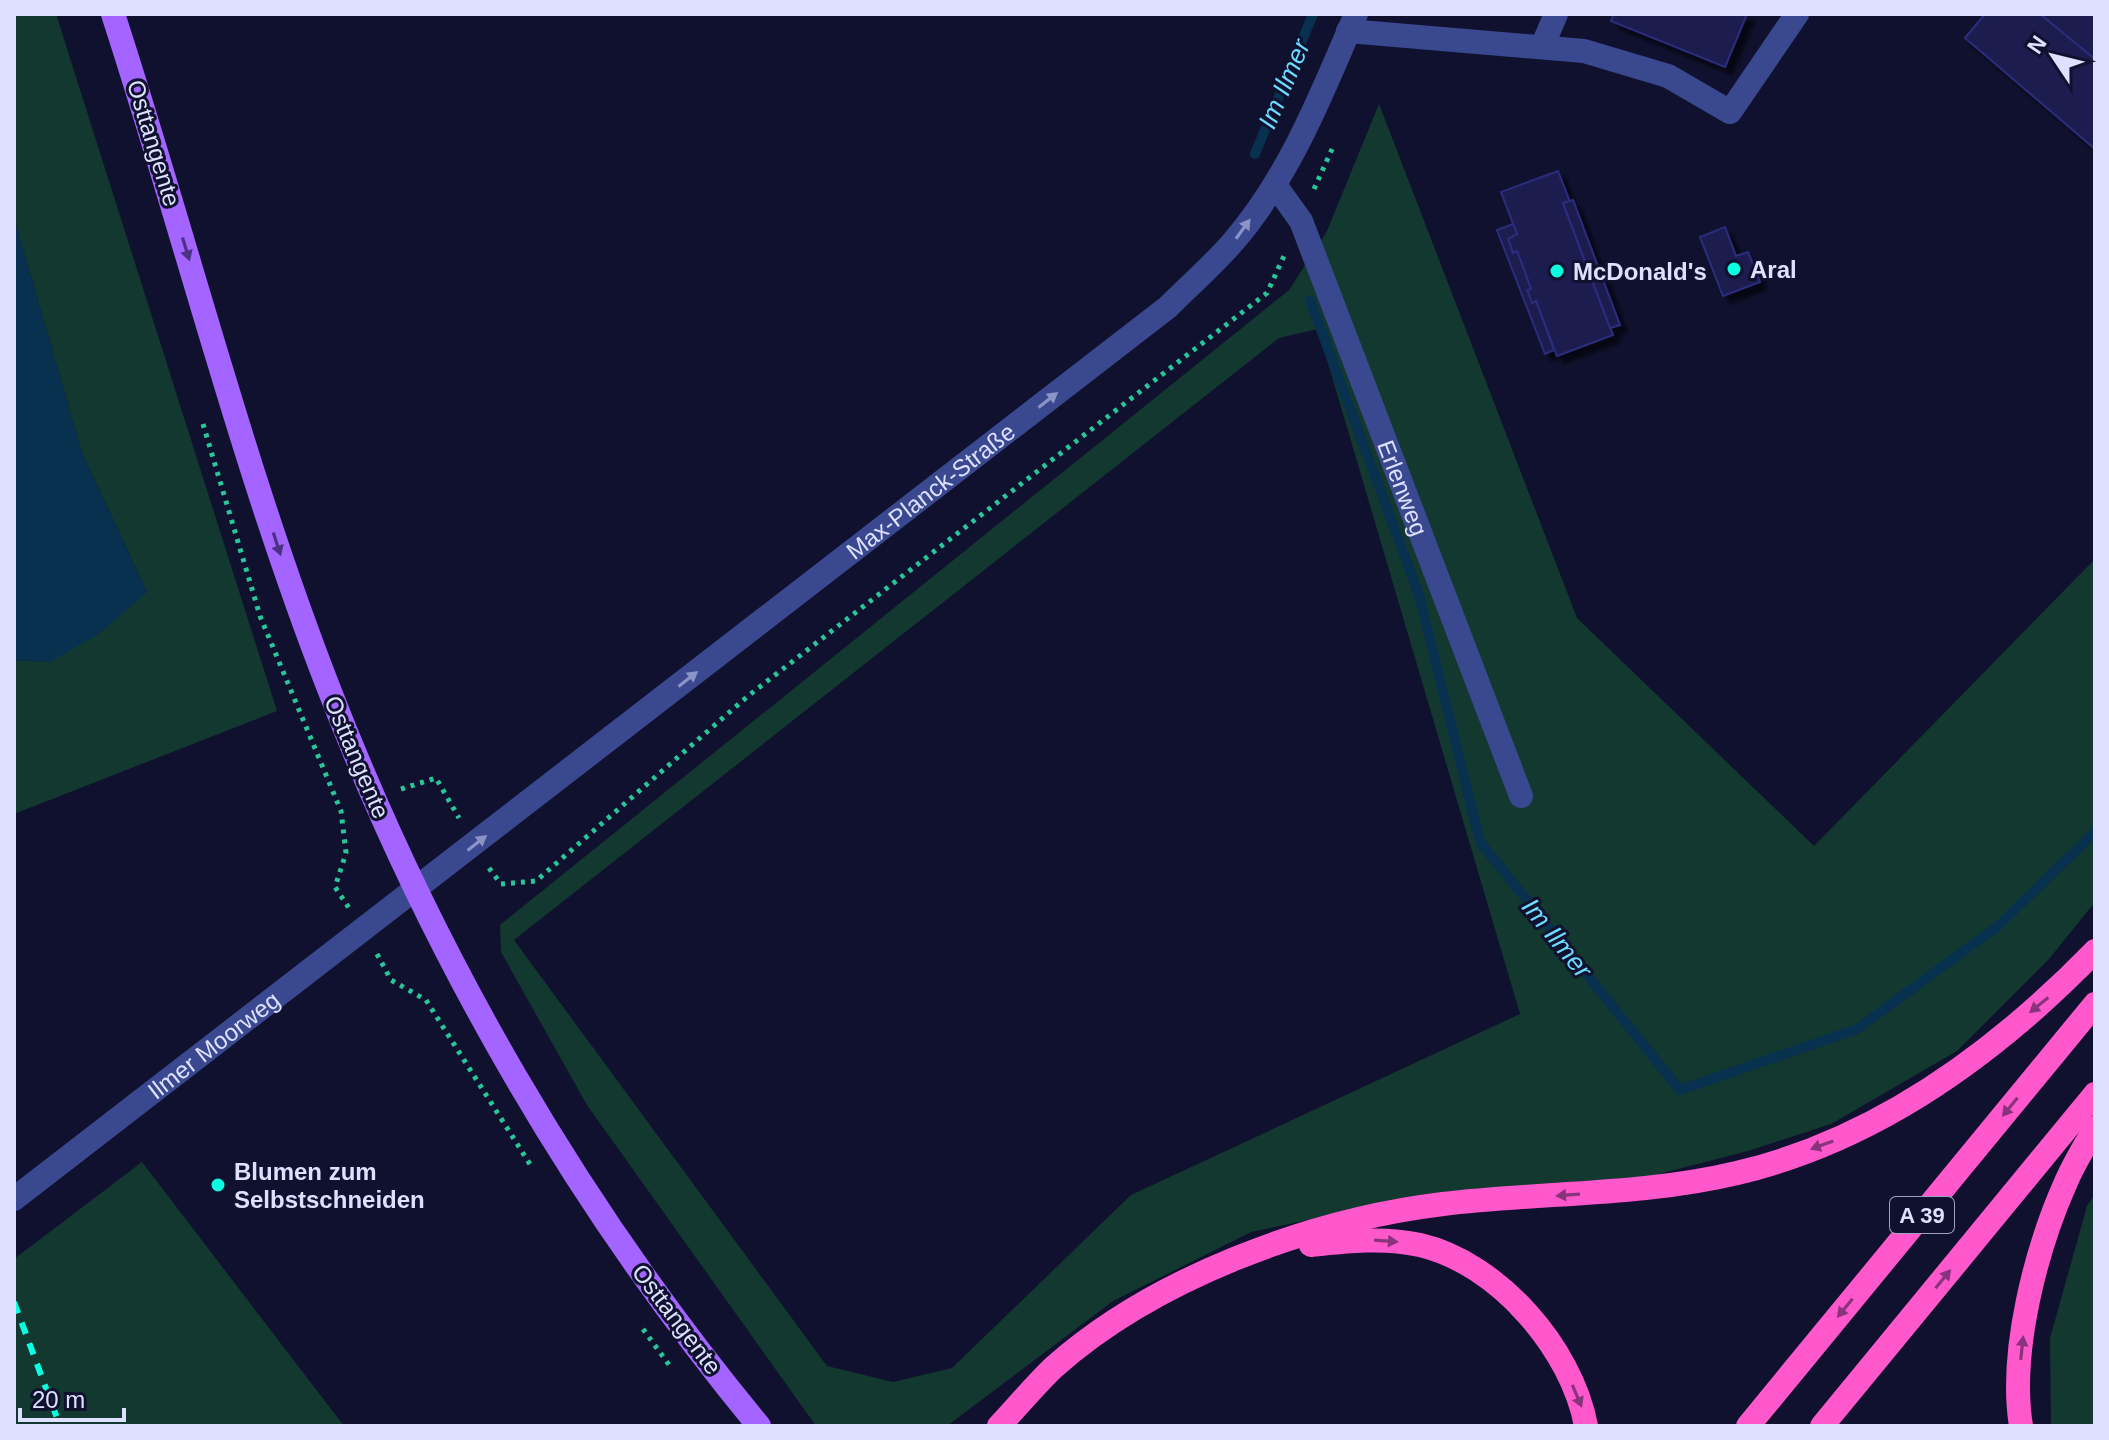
<svg xmlns="http://www.w3.org/2000/svg" width="2109" height="1440" font-family="Arial,sans-serif">
  <style>
    .green { fill: #13382f; fill-rule: evenodd }
    .water { fill: #08314f }
    .lines { fill: none; stroke-linecap: round; stroke-linejoin: round }
    .stream { stroke: #08314f; stroke-width: 10 }
    .building { fill: #1b1c50; stroke: #2c2d7d; stroke-width: 2; filter: url(#shadow) }
    .path { stroke: #2ac69b; stroke-width: 5; stroke-dasharray: 4 6; stroke-linecap: butt }
    .minor { stroke: #39488f; stroke-width: 24 }
    .major { stroke: #a364ff; stroke-width: 24 }
    .highway { stroke: #ff58cc; stroke-width: 24 }
    .rail { stroke: #09ffe2; stroke-width: 6; stroke-dasharray: 12 10; stroke-linecap: butt }
    .oneway { fill: #8b94c7 }
    .oneway2 { fill: #4b3282 }
    .oneway3 { fill: #88347d }
    .poi-dot { fill: #09ffe2; stroke: #10112e; stroke-width: 3 }
    .labels { text-anchor: middle; dominant-baseline: central; stroke-width: 6; stroke-linejoin: round; paint-order: stroke }
    .shield { fill: #10112e; stroke: #a0a2c0; stroke-width: 2 }
    .shield-label { font-size: 22px; font-weight: bold; fill: #dde0ff }
    .street-label { font-size: 24px; fill: #dde0ff; stroke: #10112e }
    .poi-label { font-size: 24px; font-weight: bold; fill: #dde0ff; stroke: #10112e; text-anchor: start }
    .water-label { font-size: 26px; font-style: italic; fill: #6bdbff; stroke: #10112e }
  </style>
  <defs>
    <filter id="shadow"><feDropShadow dx="7" dy="7" stdDeviation="2" flood-color="#0009"/></filter>
  </defs>
  <rect width="100%" height="100%" fill="#10112e"/>
  <g class="green">
    <polygon points="14,14 56,14 277,711 14,814 14,660 50,662 147,592 82,453 14,218"/>
    <path d="M1379 104 1577 618 1814 846 2095 559V902L2049 959 1957 1051 1831 1124 1748 1151 1651 1176 1446 1192 1251 1232 1113 1301 947 1426H816L587 1105 501 952 500 925 1289 290 1327 231ZM1318 329 1520 1014 1131 1195 952 1368 893 1382 827 1366 514 940 1279 338Z"/>
    <polygon points="142,1162 344,1426 14,1426 14,1259"/>
    <polygon points="2095,1194 2095,1426 2051,1426 2050,1338 2087,1206"/>
  </g>
  <polygon class="water" points="14,218 82,453 147,592 99,634 50,662 14,660"/>
  <g class="lines">
    <g class="stream">
      <polyline points="1255,154 1313,14"/>
      <polyline points="1310,300 1419,595 1480,842 1680,1090 1857,1029 1998,926 2095,832"/>
    </g>
  </g>
  <g class="building">
    <polygon points="1614,14 1747,14 1725,67 1611,21"/>
    <polygon points="1985,14 2040,14 2095,59 2095,149 1965,38"/>
    <polygon points="2040,14 2095,14 2095,59"/>
    <polygon points="1558,171 1570,202 1563,203 1613,335 1557,356 1536,301 1532,303 1527,290 1531,289 1517,251 1513,253 1508,239 1517,234 1501,192"/>
    <polygon points="1573,200 1620,325 1610,328 1563,203"/>
    <polygon points="1513,224 1517,234 1508,239 1513,253 1517,251 1531,289 1527,290 1532,303 1536,301 1554,350 1545,354 1497,230"/>
    <polygon points="1725,227 1736,256 1748,252 1760,282 1723,296 1700,237"/>
  </g>
  <g class="lines">
    <g class="path">
      <polyline points="1314,189 1333,147"/>
      <polyline points="203,424 260,616 341,811 346,853 335,887 349,908"/>
      <polyline points="401,789 436,778 459,818"/>
      <polyline points="489,868 501,884 536,881 748,696 1267,293 1284,256"/>
      <polyline points="377,954 391,980 426,1000 533,1169"/>
      <polyline points="643,1329 672,1369"/>
    </g>
    <g class="minor">
      <polyline points="1348,31 1584,51 1668,76 1730,112 1797,14"/>
      <polyline points="1542,47 1556,14"/>
      <path id="s1" d="M1275 185 1301 221 1521 796"/>
      <path id="s2" d="M14 1199 1168 307C1189 286 1213 265 1233 242 1290 176 1322 93 1356 14"/>
    </g>
    <path class="major" d="M113 14C186 238 243 469 329 689 432 955 577 1206 759 1426"/>
    <g class="highway">
      <path d="M1311 1245C1348 1241 1384 1237 1420 1245 1498 1263 1572 1349 1586 1426"/>
      <path d="M999 1426C1017 1407 1035 1385 1054 1367 1154 1278 1311 1220 1443 1204 1541 1192 1641 1196 1737 1173 1878 1140 1996 1053 2095 951"/>
      <polyline points="1748,1426 2095,1004"/>
      <polyline points="1822,1426 2095,1094"/>
      <path d="M2021 1426C2009 1352 2036 1249 2066 1182 2074 1163 2085 1146 2095 1128"/>
    </g>
    <polyline class="rail" points="14,1302 60,1426"/>
  </g>
  <defs><path id="oneway-solid" d="M-6-.8H1V-3.2L6.5 0L1 3.2V.8H-6Z" transform="scale(2)"/></defs>
  <g class="oneway">
    <use href="#oneway-solid" transform="translate(1243 229) rotate(-54)"/>
    <use href="#oneway-solid" transform="translate(1048 400) rotate(-38)"/>
    <use href="#oneway-solid" transform="translate(688 679) rotate(-38)"/>
    <use href="#oneway-solid" transform="translate(477 843) rotate(-38)"/>
  </g>
  <g class="oneway2">
    <use href="#oneway-solid" transform="translate(186 249) rotate(73)"/>
    <use href="#oneway-solid" transform="translate(277 544) rotate(72)"/>
  </g>
  <g class="oneway3">
    <use href="#oneway-solid" transform="translate(2039 1005) rotate(141)"/>
    <use href="#oneway-solid" transform="translate(2010 1107) rotate(129)"/>
    <use href="#oneway-solid" transform="translate(1822 1145) rotate(160)"/>
    <use href="#oneway-solid" transform="translate(1568 1195) rotate(176)"/>
    <use href="#oneway-solid" transform="translate(1386 1241) rotate(4)"/>
    <use href="#oneway-solid" transform="translate(1943 1279) rotate(-51)"/>
    <use href="#oneway-solid" transform="translate(1845 1308) rotate(129)"/>
    <use href="#oneway-solid" transform="translate(2022 1348) rotate(-84)"/>
    <use href="#oneway-solid" transform="translate(1577 1396) rotate(67)"/>
  </g>
  <g class="poi-dot">
    <circle cx="1734" cy="269" r="8"/>
    <circle cx="1557" cy="271" r="8"/>
    <circle cx="218" cy="1185" r="8"/>
  </g>
  <g class="labels">
    <rect class="shield" x="1890" y="1197" width="64" height="36" rx="6"/>
    <g class="shield-label">
      <text x="1922" y="1215">A 39</text>
    </g>
    <g class="street-label">
      <text transform="translate(154 143) rotate(73)">Osttangente</text>
      <text stroke="none"><textPath href="#s1" startOffset="330">Erlenweg</textPath></text>
      <text stroke="none"><textPath href="#s2" startOffset="1158">Max-Planck-Straße</textPath></text>
      <text transform="translate(357 757) rotate(67)">Osttangente</text>
      <text stroke="none"><textPath href="#s2" startOffset="252">Ilmer Moorweg</textPath></text>
      <text transform="translate(677 1319) rotate(53)">Osttangente</text>
    </g>
    <g class="poi-label">
      <text x="1750" y="269">Aral</text>
      <text x="1573" y="271">McDonald's</text>
      <text x="234" y="1171">Blumen zum<tspan x="234" dy="28">Selbstschneiden</tspan></text>
    </g>
    <g class="water-label">
      <text transform="translate(1284 84) rotate(-67)">Im Ilmer</text>
      <text transform="translate(1557 938) rotate(51)">Im Ilmer</text>
    </g>
  </g>
  <rect width="2109" height="1440" fill="none" stroke="#dde0ff" stroke-width="32"/>
  <g transform="translate(2053 56) rotate(305)" stroke="#10112e" stroke-width="6" paint-order="stroke">
  <path d="M0-6L14 30L0 20L-14 30Z" fill="#dde0ff"/>
  <text y="-12" font-size="22" font-weight="bold" text-anchor="middle" fill="#dde0ff">N</text>
  </g>
  <path d="M20 1408v12h104v-12" fill="none" stroke="#dde0ff" stroke-width="4"/>
  <text x="32" y="1408" font-size="24" fill="#dde0ff" stroke="#10112e" stroke-width="6" paint-order="stroke">20 m</text>
</svg>
